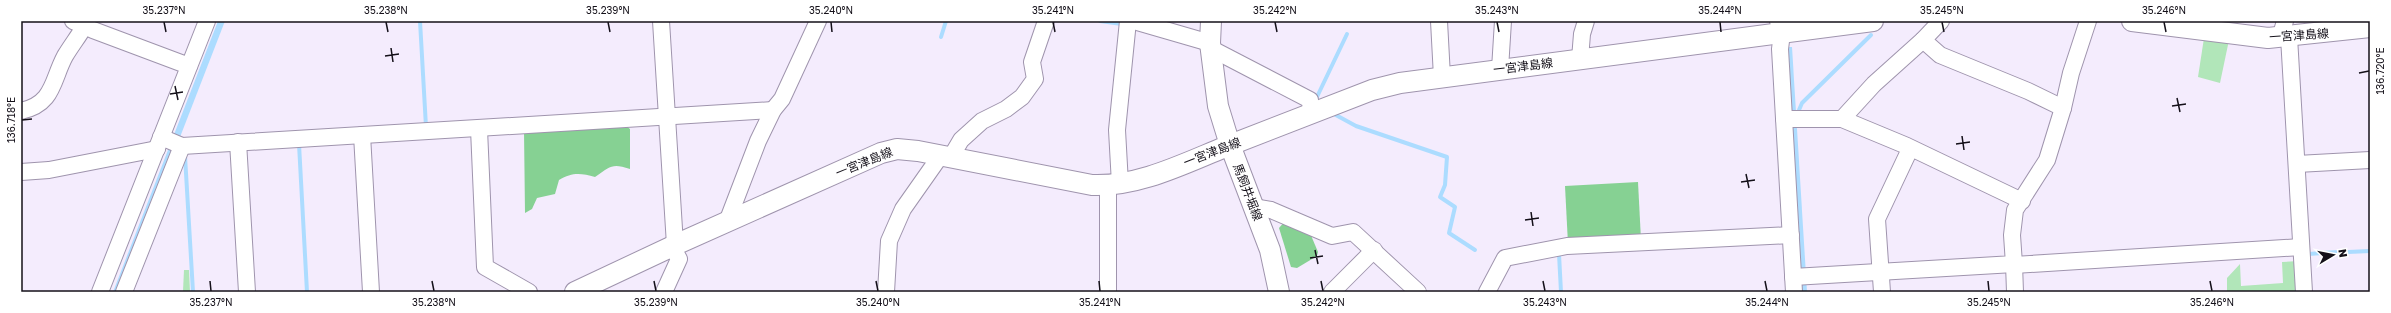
<svg xmlns="http://www.w3.org/2000/svg" width="2391" height="313" font-family="'Golos Text','Noto Sans JP',sans-serif">
  <style>
    .green { fill: #b1e6b9 }
    .forest { fill: #86d193 }
    .water { fill: #acdcff }
    .lines { fill: none; stroke-linecap: round; stroke-linejoin: round }
    .stream { stroke: #acdcff; stroke-width: 4 }
    .minor-casing { stroke: #9f94ad; stroke-width: 18 }
    .major-casing { stroke: #9f94ad; stroke-width: 22 }
    .minor { stroke: #fff; stroke-width: 16 }
    .major { stroke: #fff; stroke-width: 20 }
    .ticks { fill: none; stroke: #141019; stroke-width: 1.5 }
    .labels { text-anchor: middle; dominant-baseline: central; stroke-width: 3; stroke-linejoin: round; paint-order: stroke }
    .street-label { font-size: 12px; fill: #141019; stroke: #fff }
    .neatline { fill: none; stroke: #141019; stroke-width: 1.5 }
    .ticks-label { font-size: 10px; text-anchor: middle; fill: #141019 }
  </style>
  <rect width="100%" height="100%" fill="#f4ecfd"/>
  <g class="green">
    <polygon points="2204,38 2229,40 2220,83 2198,77"/>
    <polygon points="2299,261 2301,292 2227,292 2227,278 2240,264 2241,286 2283,283 2282,262"/>
    <polygon points="184,270 189,270 190,292 183,291"/>
  </g>
  <g class="forest">
    <path d="M626 126 630 129V169C612 163 611 166 595 177 581 173 572 172 559 180L555 194 537 198 532 209 525 213 524 131Z"/>
    <polygon points="1638,182 1641,240 1568,244 1565,186"/>
    <polygon points="1286,220 1310,233 1318,252 1317,256 1297,268 1291,267 1279,228"/>
  </g>
  <g class="water">
    <polygon points="218,21 225,21 120,292 113,292"/>
    <polygon points="1787,47 1792,47 1807,292 1801,292"/>
  </g>
  <g class="lines">
    <g class="stream">
      <polyline points="420,21 426,127"/>
      <polyline points="1100,21 1122,24"/>
      <polyline points="941,37 946,21"/>
      <polyline points="1315,101 1347,34"/>
      <polyline points="1799,110 1802,103 1871,35"/>
      <polyline points="1334,114 1356,126 1447,157 1445,185 1440,197 1455,207 1449,233 1475,250"/>
      <polyline points="299,144 307,292"/>
      <polyline points="185,156 193,292"/>
      <polyline points="2348,252 2370,251"/>
      <polyline points="1559,254 1561,292"/>
      <polyline points="2308,254 2338,252"/>
    </g>
    <defs>
      <g id="minor">
        <polyline points="73,21 93,30 189,66"/>
        <polyline points="661,21 675,245"/>
        <polyline points="1134,21 1210,43"/>
        <polyline points="1439,21 1442,77"/>
        <polyline points="1778,21 1782,33 1780,49 1794,292"/>
        <polyline points="2289,37 2304,292"/>
        <polyline points="2280,38 2285,21"/>
        <polyline points="1923,40 1940,55 2028,91 2063,108"/>
        <polyline points="1210,48 1310,100 1311,113"/>
        <polyline points="1580,59 1582,34 1586,21"/>
        <polyline points="1500,69 1503,21"/>
        <path d="M21 111C54 104 52 80 65 56 71 46 78 37 84 27"/>
        <polyline points="1784,119 1842,119 1907,146 2022,201"/>
        <polyline points="1842,119 1874,84 1923,40 1941,21"/>
        <polyline points="479,129 485,267 529,292"/>
        <polyline points="362,135 371,292"/>
        <polyline points="161,137 182,146 773,110"/>
        <polyline points="238,142 247,292"/>
        <polyline points="951,157 961,140 982,121 1006,109 1022,97 1035,79 1032,62 1046,21"/>
        <polyline points="2297,164 2370,160"/>
        <polyline points="21,172 49,170 157,149"/>
        <polyline points="1120,184 1117,130 1128,21"/>
        <polyline points="1253,207 1271,210 1332,236 1353,232 1418,292"/>
        <polyline points="727,222 758,141 773,110 782,99 818,21"/>
        <polyline points="2014,264 2015,292"/>
        <polyline points="2014,265 2301,247"/>
        <polyline points="1793,277 2014,264 2012,235 2015,210 2047,160 2063,108 2071,73 2088,21"/>
        <polyline points="100,292 207,21"/>
        <polyline points="124,292 182,146"/>
        <polyline points="664,292 679,259 672,246"/>
        <polyline points="886,292 889,241 903,209 941,155"/>
        <polyline points="1108,292 1108,186"/>
        <polyline points="1332,292 1374,250"/>
        <polyline points="1487,292 1505,258 1567,246 1791,235"/>
        <polyline points="1882,292 1877,219 1910,149"/>
      </g>
      <g id="major">
        <polyline points="1211,21 1210,43 1218,106 1230,145 1270,250 1279,292"/>
        <polyline points="2132,21 2268,38 2370,27"/>
        <path d="M575 292 675 245 881 153 897 149 918 151 1092 185C1138 187 1183 164 1225 147 1274 128 1323 109 1372 90L1400 83 1873 21"/>
      </g>
    </defs>
    <use href="#minor" class="minor-casing"/>
    <use href="#major" class="major-casing"/>
    <use href="#minor" class="minor"/>
    <use href="#major" class="major"/>
  </g>
  <path class="ticks" d="M164 22 166 32M386 22 388 32M608 22 610 32M831 22 832 32M1053 22 1055 32M1275 22 1277 32M1497 22 1499 32M1720 22 1721 32M1942 22 1944 32M2164 22 2166 32M391 48 393 62M385 56 399 54M2359 73 2369 71M175 86 178 100M170 94 183 92M2177 98 2180 112M2172 106 2186 104M22 120 32 119M1962 136 1964 150M1956 144 1970 142M1746 174 1749 188M1741 182 1755 180M1531 212 1533 226M1525 220 1539 218M1315 250 1318 264M1310 258 1323 256M210 281 211 291M432 281 434 291M654 281 656 291M876 281 878 291M1099 281 1100 291M1321 281 1323 291M1543 281 1545 291M1765 281 1767 291M1988 281 1989 291M2210 281 2212 291"/>
  <g class="labels">
    <g class="street-label">
      <text transform="translate(2299 35) rotate(-4)">一宮津島線</text>
      <text transform="translate(1523 66) rotate(-7)">一宮津島線</text>
      <text transform="translate(1212 152) rotate(-21)">一宮津島線</text>
      <text transform="translate(864 162) rotate(-22)">一宮津島線</text>
      <text transform="translate(1248 192) rotate(69)">馬飼井堀線</text>
    </g>
  </g>
  <rect width="2391" height="313" fill="none" stroke="#ffffff" stroke-width="44"/>
  <g transform="translate(2333 255) rotate(80)" stroke="#ffffff" stroke-width="3" paint-order="stroke">
  <path d="M0-3L7 15L0 10L-7 15Z" fill="#141019"/>
  <text y="-6" font-size="11" font-weight="bold" text-anchor="middle" fill="#141019">N</text>
  </g>
  <rect x="22" y="22" width="2347" height="269" class="neatline"/>
  <g class="ticks-label">
    <text x="164" y="14">35.237°N</text>
    <text x="386" y="14">35.238°N</text>
    <text x="608" y="14">35.239°N</text>
    <text x="831" y="14">35.240°N</text>
    <text x="1053" y="14">35.241°N</text>
    <text x="1275" y="14">35.242°N</text>
    <text x="1497" y="14">35.243°N</text>
    <text x="1720" y="14">35.244°N</text>
    <text x="1942" y="14">35.245°N</text>
    <text x="2164" y="14">35.246°N</text>
    <text transform="translate(2380 71) rotate(-90)" y="4">136.720°E</text>
    <text transform="translate(11 120) rotate(-90)" y="4">136.718°E</text>
    <text x="211" y="306">35.237°N</text>
    <text x="434" y="306">35.238°N</text>
    <text x="656" y="306">35.239°N</text>
    <text x="878" y="306">35.240°N</text>
    <text x="1100" y="306">35.241°N</text>
    <text x="1323" y="306">35.242°N</text>
    <text x="1545" y="306">35.243°N</text>
    <text x="1767" y="306">35.244°N</text>
    <text x="1989" y="306">35.245°N</text>
    <text x="2212" y="306">35.246°N</text>
  </g>
</svg>
